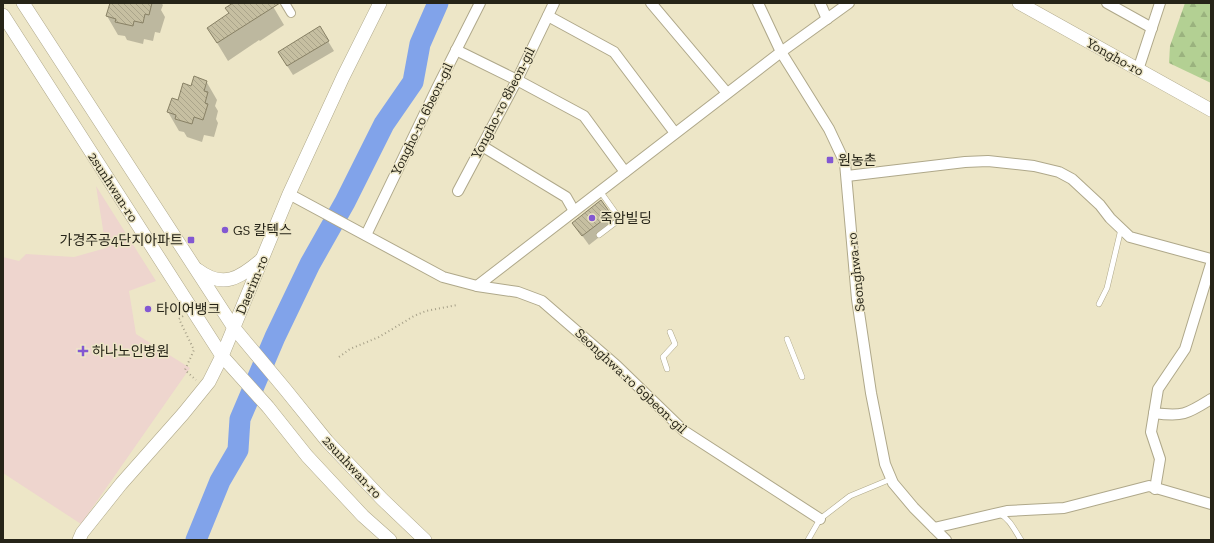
<svg xmlns="http://www.w3.org/2000/svg" width="1214" height="543" font-family="'Zilla Slab','Noto Sans KR',serif">
  <style>
    .medical { fill: #eed5ce }
    .forest { fill: url(#forest-firs) }
    .shadow { fill: #0003 }
    .lines { fill: none; stroke-linecap: round; stroke-linejoin: round }
    .river { stroke: #81a3ea; stroke-width: 21 }
    .building { fill: url(#building-back-hatch); stroke: #888165 }
    .service-casing { stroke: #afa88a; stroke-width: 6 }
    .pedestrian-casing { stroke: #afa88a; stroke-width: 10 }
    .minor-casing { stroke: #afa88a; stroke-width: 12 }
    .tertiary-casing { stroke: #afa88a; stroke-width: 14 }
    .path { stroke: #a7a189; stroke-width: 2; stroke-dasharray: 1 3; stroke-linecap: butt }
    .service { stroke: #fff; stroke-width: 5 }
    .pedestrian { stroke: #fff; stroke-width: 8 }
    .minor { stroke: #fff; stroke-width: 10 }
    .tertiary { stroke: #fff; stroke-width: 13 }
    .poi-dot { fill: #8358d2; stroke: #ede6c7; stroke-width: 1.5 }
    .labels { text-anchor: middle; dominant-baseline: central; stroke-width: 3; stroke-linejoin: round; paint-order: stroke }
    .street-label { font-size: 14px; fill: #262418; stroke: #ede6c7 }
    .poi-label { font-size: 14px; fill: #262418; stroke: #ede6c7; text-anchor: start }
  </style>
  <defs>
    <pattern id="forest-firs" width="22" height="20" patternUnits="userSpaceOnUse"><rect width="22" height="20" fill="#b3d093"/><path d="M5 1l3.5 6h-7zM16 11l3.5 6h-7z" fill="#9ab27e"/></pattern>
    <pattern id="building-back-hatch" width="6" height="6" patternUnits="userSpaceOnUse"><rect width="6" height="6" fill="#c6bfa1"/><path d="M-1 5l2 2M0 0l6 6M5-1l2 2" fill="none" stroke="#aaa48a"/></pattern>
  </defs>
  <rect width="100%" height="100%" fill="#ede6c7"/>
  <polygon class="medical" points="96,186 156,281 129,291 136,334 190,368 81,524 3,473 3,257 19,261 26,254 74,257 106,248"/>
  <polygon class="forest" points="1185,3 1211,3 1211,83 1169,63 1170,46"/>
  <g class="shadow">
    <polygon points="111,3 161,3 163,5 161,10 165,17 160,33 155,32 153,41 144,39 143,44 127,40 125,36 118,35 107,16"/>
    <polygon points="235,3 271,3 284,25 260,41 259,40 228,61 208,28 230,14"/>
    <polygon points="320,28 334,51 293,75 279,53"/>
    <polygon points="206,81 217,100 215,106 218,111 216,119 218,123 214,137 204,135 202,142 187,137 184,132 179,131 168,112 192,87"/>
    <polygon points="610,214 616,224 589,245 573,223"/>
  </g>
  <g class="lines">
    <polyline class="river" points="196,540 220,481 238,450 240,419 275,337 310,264 345,202 384,124 413,82 420,44 438,3"/>
  </g>
  <g class="building">
    <polygon points="110,3 152,3 149,15 145,14 143,23 134,21 133,26 115,22 116,19 106,16"/>
    <polygon points="233,3 280,3 217,43 207,28 229,13 225,8"/>
    <polygon points="320,26 329,41 287,66 278,52"/>
    <polygon points="194,76 207,81 204,91 208,92 205,103 208,104 203,120 194,117 192,124 175,119 176,115 167,112 172,98 178,100 183,83 191,86"/>
    <polygon points="601,200 611,214 582,236 572,223"/>
  </g>
  <g class="lines">
    <defs>
      <g id="service">
        <polyline points="599,235 620,219 600,191"/>
        <polyline points="1099,304 1107,288 1121,229"/>
        <polyline points="787,339 802,377"/>
        <polyline points="667,369 663,357 675,344 670,332"/>
        <path d="M1000 514C1010 519 1015 531 1021 540"/>
        <polyline points="808,540 820,519 850,496 891,479"/>
      </g>
      <polyline id="pedestrian" points="285,3 291,13"/>
      <g id="minor">
        <polyline points="651,3 727,93"/>
        <polyline points="758,3 781,52 829,129 845,163 857,299 871,393 885,464 893,483 914,508 946,540"/>
        <polyline points="820,3 827,19"/>
        <polyline points="1107,3 1152,28"/>
        <polyline points="548,16 614,52 675,133"/>
        <polyline points="456,50 517,80 584,116 625,172"/>
        <polyline points="1138,70 1160,3"/>
        <polyline points="482,146 566,197 574,211"/>
        <polyline points="847,176 965,162 988,161 1034,166 1059,172 1072,179 1100,205 1110,218 1130,237 1211,259"/>
        <polyline points="458,191 517,80 554,3"/>
        <polyline points="289,194 443,277 477,286"/>
        <polyline points="366,235 437,88 480,3"/>
        <path d="M1154 413C1183 417 1187 414 1211 399"/>
        <polyline points="1155,489 1160,459 1151,432 1158,389 1185,349 1211,264"/>
        <polyline points="820,519 684,431 617,366 542,301 518,292 477,286 781,52 849,3"/>
        <polyline points="934,528 1007,511 1064,508 1149,486 1211,504"/>
      </g>
      <g id="tertiary">
        <polyline points="23,3 234,328 285,389 327,441 382,499 425,540"/>
        <polyline points="1019,3 1211,110"/>
        <polyline points="3,15 222,356 268,407 307,456 363,516 390,540"/>
        <path d="M198 270C223 289 240 278 261 260"/>
        <polyline points="79,540 82,533 121,484 183,414 209,382 222,356 289,194 343,77 380,3"/>
      </g>
    </defs>
    <use href="#service" class="service-casing"/>
    <use href="#pedestrian" class="pedestrian-casing"/>
    <use href="#minor" class="minor-casing"/>
    <use href="#tertiary" class="tertiary-casing"/>
    <g class="path">
      <polyline points="183,316 179,319 194,350 185,370 196,380"/>
      <polyline points="339,357 350,349 379,337 414,316 426,311 457,305"/>
    </g>
    <use href="#service" class="service"/>
    <use href="#pedestrian" class="pedestrian"/>
    <use href="#minor" class="minor"/>
    <use href="#tertiary" class="tertiary"/>
  </g>
  <g class="poi-dot">
    <rect x="826" y="156" width="8" height="8" rx="2"/>
    <circle cx="592" cy="218" r="4"/>
    <circle cx="225" cy="230" r="4"/>
    <rect x="187" y="236" width="8" height="8" rx="2"/>
    <circle cx="148" cy="309" r="4"/>
    <path d="M81 345h4v4h4v4h-4v4h-4v-4h-4v-4h4z"/>
  </g>
  <g class="labels">
    <g class="street-label">
      <text transform="translate(1115 57) rotate(29)">Yongho-ro</text>
      <text transform="translate(503 103) rotate(-63)">Yongho-ro 8beon-gil</text>
      <text transform="translate(422 119) rotate(-64)">Yongho-ro 6beon-gil</text>
      <text transform="translate(113 187) rotate(57)">2sunhwan-ro</text>
      <text transform="translate(856 272) rotate(-96)">Seonghwa-ro</text>
      <text transform="translate(252 285) rotate(-67)">Daerim-ro</text>
      <text transform="translate(631 381) rotate(43)">Seonghwa-ro 69beon-gil</text>
      <text transform="translate(352 467) rotate(47)">2sunhwan-ro</text>
    </g>
    <g class="poi-label">
      <text x="838" y="160">원농촌</text>
      <text x="600" y="218">죽암빌딩</text>
      <text x="233" y="230">GS 칼텍스</text>
      <text x="183" y="240" text-anchor="end">가경주공4단지아파트</text>
      <text x="156" y="309">타이어뱅크</text>
      <text x="92" y="351">하나노인병원</text>
    </g>
  </g>
  <rect width="1214" height="543" fill="none" stroke="#262418" stroke-width="8"/>
</svg>
